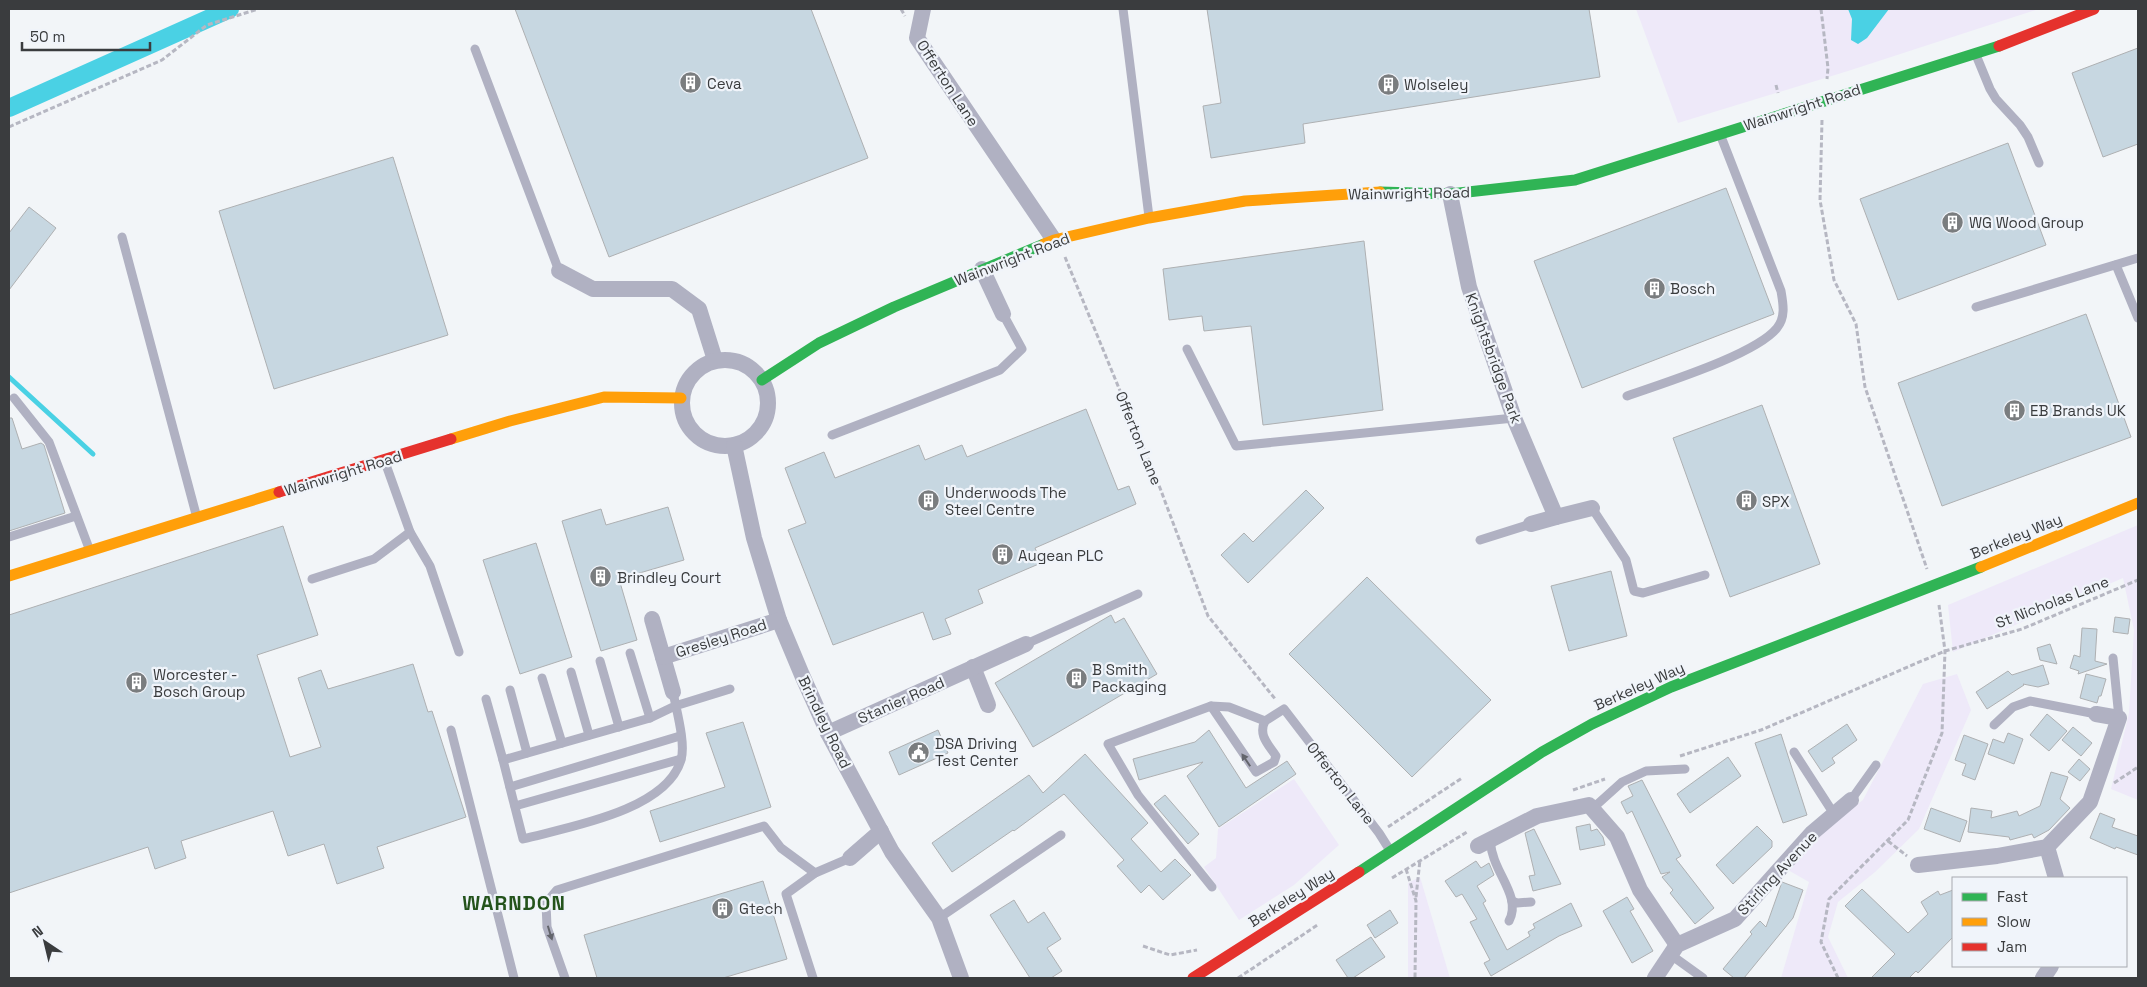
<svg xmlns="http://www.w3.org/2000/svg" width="2147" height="987" font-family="'Space Grotesk',sans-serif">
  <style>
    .green { fill: #eee9f9 }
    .water { fill: #4ad1e4 }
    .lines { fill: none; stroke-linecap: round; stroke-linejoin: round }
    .stream { stroke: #4ad1e4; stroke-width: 5 }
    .canal { stroke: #4ad1e4; stroke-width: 18 }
    .building { fill: #c7d7e1; stroke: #aeb0b2 }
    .path { stroke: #b6b7c2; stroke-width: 3; stroke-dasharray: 5 2.5; stroke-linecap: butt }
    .lane { stroke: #b0b1c2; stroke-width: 9 }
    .street { stroke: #b0b1c2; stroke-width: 16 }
    .fast { stroke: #30b455; stroke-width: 11 }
    .slow { stroke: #ff9f0a; stroke-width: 11 }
    .jam { stroke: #e5322d; stroke-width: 11 }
    .oneway { fill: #63656c }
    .labels { text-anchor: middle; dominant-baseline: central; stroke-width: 4.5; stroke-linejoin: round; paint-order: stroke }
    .poi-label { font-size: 15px; fill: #3a3c3e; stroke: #f0f4fa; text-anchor: start }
    .street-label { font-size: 15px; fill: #3a3c3e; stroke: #f0f4fa }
    .district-label { font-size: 20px; font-weight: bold; letter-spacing: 1px; fill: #24531c; stroke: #f0f4fa }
  </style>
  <rect width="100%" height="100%" fill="#f2f5f8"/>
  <g class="green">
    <polygon points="1636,9 2039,9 1848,71 1678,123"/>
    <polygon points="2138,525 2138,800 2111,789 2129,713 2134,630 2123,578 1953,652 1948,605"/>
    <polygon points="1957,674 1971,710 1919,829 1875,872 1838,902 1828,937 1848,978 1781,978 1809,882 1788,870 1820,833 1863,800 1923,684"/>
    <polygon points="1294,779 1339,845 1294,885 1239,920 1204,867 1216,858 1218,829"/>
    <polygon points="1420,877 1450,978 1408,978 1408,883"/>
  </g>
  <polygon class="water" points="1848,9 1889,9 1867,38 1858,44 1851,40 1852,19"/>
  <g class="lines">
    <polyline class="stream" points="9,377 93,454"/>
    <polyline class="canal" points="9,108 230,9"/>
  </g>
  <g class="building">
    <polygon points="515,9 811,9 868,158 609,257"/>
    <polygon points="1207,9 1589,9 1600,77 1303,124 1305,143 1211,158 1203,106 1221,103"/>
    <polygon points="2138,48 2138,144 2103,157 2072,73"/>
    <polygon points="2008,143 2046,245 1898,300 1860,199"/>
    <polygon points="393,157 448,335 274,389 219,211"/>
    <polygon points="1726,188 1774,314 1582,388 1534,261"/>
    <polygon points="29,207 56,228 9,290 9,233"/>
    <polygon points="1364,241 1383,410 1263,425 1251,326 1204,331 1202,316 1169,320 1163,269"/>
    <polygon points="2086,314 2131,437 1942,506 1898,383"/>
    <polygon points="1762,405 1820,564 1730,597 1673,438"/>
    <polygon points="1086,409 1118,490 1129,486 1136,504 1035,548 1041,563 978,590 983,603 945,619 951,634 933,640 923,612 833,645 788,530 806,523 785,468 824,452 835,478 919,445 925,460 962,445 967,457"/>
    <polygon points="9,418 12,418 22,449 41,443 44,445 65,513 9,531"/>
    <polygon points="1306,490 1324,508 1248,583 1221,555 1244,533 1253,542"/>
    <polygon points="668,507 684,560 619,579 637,640 601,651 562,521 601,509 606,525"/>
    <polygon points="283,526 318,635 257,655 290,757 321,747 298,678 321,670 328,689 413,664 428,712 432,711 466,817 377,847 384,868 337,884 324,844 288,856 273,811 181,841 186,858 155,869 148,847 9,893 9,615"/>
    <polygon points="536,543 572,657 520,674 483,560"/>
    <polygon points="1611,571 1627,636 1569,651 1551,586"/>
    <polygon points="1367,577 1491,700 1412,777 1289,654"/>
    <polygon points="1111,615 1115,623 1124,618 1157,674 1033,747 995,683"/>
    <polygon points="2115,617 2130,619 2128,634 2113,632"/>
    <polygon points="2082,628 2097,629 2095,661 2107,664 2078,674 2079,671 2070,668 2074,655 2080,657"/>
    <polygon points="2050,644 2057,664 2040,660 2037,648"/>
    <polygon points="2043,665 2049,684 2038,687 2023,684 2024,685 1987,709 1976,692 2008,671 2012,675"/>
    <polygon points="2086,674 2106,679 2101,696 2099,696 2097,703 2080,698"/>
    <polygon points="2047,714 2067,731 2049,751 2030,735"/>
    <polygon points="743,722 771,807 660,842 650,811 725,787 706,733"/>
    <polygon points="1847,724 1857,740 1832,758 1835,763 1822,772 1808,751"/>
    <polygon points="2073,727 2092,743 2081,756 2062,740"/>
    <polygon points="938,730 948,753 899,775 889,752"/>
    <polygon points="1209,730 1246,788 1287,761 1296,774 1219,827 1187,776 1203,762 1139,780 1133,759 1195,742"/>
    <polygon points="2008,733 2023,739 2014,764 1988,754 1993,739 2004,743"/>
    <polygon points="1781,734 1807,815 1783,823 1755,743"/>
    <polygon points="1964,735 1988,744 1975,780 1962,775 1966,764 1955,760"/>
    <polygon points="1085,754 1148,823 1131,839 1161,872 1175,859 1191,875 1163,900 1149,885 1141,893 1117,866 1124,860 1064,794 1014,831 1013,830 952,872 932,843 1029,775 1043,793"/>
    <polygon points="1728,757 1741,776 1690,813 1677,794"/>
    <polygon points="2079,759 2090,769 2080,781 2068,772"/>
    <polygon points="2051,772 2068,777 2060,799 2070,808 2049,830 2034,838 2032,834 2010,840 2009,837 1968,832 1971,808 1992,811 1991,818 2017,811 2019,816 2040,806"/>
    <polygon points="1642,780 1681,856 1676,859 1714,908 1695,924 1670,893 1673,890 1662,877 1670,872 1661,874 1632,811 1627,814 1621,802 1633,796 1628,786"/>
    <polygon points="1165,795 1199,834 1188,844 1154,804"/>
    <polygon points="1931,808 1967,821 1960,842 1924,829"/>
    <polygon points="2100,813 2115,819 2112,827 2138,836 2138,855 2116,847 2115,849 2090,838"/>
    <polygon points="1590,824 1591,831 1597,829 1603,837 1605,845 1580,850 1576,827"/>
    <polygon points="1757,826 1772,841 1772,847 1733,884 1716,865"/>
    <polygon points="1534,829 1561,884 1533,891 1529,876 1535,875 1525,833"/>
    <polygon points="1476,861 1481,868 1489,863 1494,875 1477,886 1486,901 1483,903 1507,950 1530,936 1528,932 1535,928 1533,924 1571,903 1582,926 1559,936 1491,976 1484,963 1490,960 1470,922 1477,919 1462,894 1456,897 1445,881"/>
    <polygon points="763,881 787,959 723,978 597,978 584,935"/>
    <polygon points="1782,882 1803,890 1793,918 1744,978 1734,978 1723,969 1752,934 1750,932 1760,921 1766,927"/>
    <polygon points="1862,889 1908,933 1928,914 1921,902 1938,891 1940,895 1953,890 1953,937 1918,973 1916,971 1909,978 1871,978 1895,954 1845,906"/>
    <polygon points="1627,897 1634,909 1630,911 1653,951 1632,963 1603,911"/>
    <polygon points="1014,900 1028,923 1044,912 1061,939 1047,948 1062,971 1051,978 1030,978 990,915"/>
    <polygon points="1390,910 1398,923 1375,938 1367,925"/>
    <polygon points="1371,937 1385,957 1353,978 1348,978 1336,960"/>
  </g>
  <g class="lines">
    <g class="path">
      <polyline points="901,9 905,16"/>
      <polyline points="1821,9 1828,68 1827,79"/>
      <polyline points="1776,85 1778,93"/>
      <polyline points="1822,120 1820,200 1834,280 1856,324 1865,387 1927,569"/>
      <polyline points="9,127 162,60 207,25 258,9"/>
      <polyline points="1065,257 1160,488 1208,616 1276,700"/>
      <polyline points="1680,756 1761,730 1945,651 2022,629 2138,580"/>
      <polyline points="2114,783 2138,767"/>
      <polyline points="1573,790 1605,779"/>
      <polyline points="1388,827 1462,778"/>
      <polyline points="1888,841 1907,856"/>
      <polyline points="1406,869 1416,901 1415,978"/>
      <polyline points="1392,878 1467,832"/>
      <polyline points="1416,897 1420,860"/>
      <polyline points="1143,946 1170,955 1197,950"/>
      <polyline points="1238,978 1319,924"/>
      <polyline points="1838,978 1821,942 1829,899 1908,820 1942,733 1945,651 1939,605"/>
    </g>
    <g class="lane">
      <polyline points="1123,9 1149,217"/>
      <polyline points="475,49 559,271"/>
      <polyline points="1976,55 1990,89 1996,99 2020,125 2028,137 2039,163"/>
      <polyline points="122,237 197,518"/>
      <polyline points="2116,265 2138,318"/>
      <polyline points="1976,307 2138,258"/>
      <polyline points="1187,349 1236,446 1514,418"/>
      <path d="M1627 396C1663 383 1755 355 1777 328 1786 317 1783 303 1781 291L1720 134"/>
      <polyline points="14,398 49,442 90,551"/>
      <polyline points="832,435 1000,370 1022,349 1003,314"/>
      <polyline points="385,462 410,532 430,566 459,652"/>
      <polyline points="1592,508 1626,560 1634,591 1643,593 1705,575"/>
      <polyline points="9,537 76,516"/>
      <polyline points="1480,540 1531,524"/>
      <polyline points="312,579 374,559 410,532"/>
      <polyline points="1026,644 1138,594"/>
      <polyline points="630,653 650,718"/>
      <polyline points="2113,658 2119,718"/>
      <polyline points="600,661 619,727"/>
      <polyline points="571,672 589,735"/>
      <polyline points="542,678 562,743"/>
      <polyline points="510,690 527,753"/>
      <path d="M673 692C676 709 686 743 681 760 666 811 568 827 523 839L503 760 650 718 675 706 730 689"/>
      <polyline points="486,699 503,760"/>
      <path d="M1211 706 1256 772 1274 762 1276 756C1268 744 1258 735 1265 721"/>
      <polyline points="1994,725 2013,707 2030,701 2096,714"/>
      <polyline points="451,730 514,978"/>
      <polyline points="1794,752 1834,814"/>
      <polyline points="510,787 680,736"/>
      <polyline points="1851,800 1876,765"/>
      <polyline points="515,806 681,759"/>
      <polyline points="1592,809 1622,782 1646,771 1685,769"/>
      <path d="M1490 840C1491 845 1491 850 1493 855 1498 876 1521 899 1509 921"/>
      <polyline points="1212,887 1138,795 1108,744 1211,706 1229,707 1265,721 1284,709 1379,833 1391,852"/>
      <polyline points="1512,901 1517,903 1531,902"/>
      <polyline points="939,918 1061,835"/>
      <polyline points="1671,955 1703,978"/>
      <polyline points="565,978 547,927 546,903 557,890 764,826 781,848 815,873"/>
      <polyline points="813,978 786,894 815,873 850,858"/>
    </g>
    <g class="street">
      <polyline points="923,9 917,38 1054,240"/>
      <polyline points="1450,194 1469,287 1514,418 1556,517 1531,524"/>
      <polyline points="982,269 1003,314"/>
      <polyline points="559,271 593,289 672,289 699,309 715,360"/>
      <circle cx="725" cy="403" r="43"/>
      <polyline points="734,445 754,538 779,620 802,675 828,733 892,852 939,918 961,978"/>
      <polyline points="1556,517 1592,508"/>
      <polyline points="652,619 673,692"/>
      <polyline points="663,657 779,620"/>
      <polyline points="973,667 988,705"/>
      <polyline points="828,733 1026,644"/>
      <polyline points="1478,846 1537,816 1589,805 1617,837 1640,890 1677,945"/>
      <polyline points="2047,847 2056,878"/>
      <polyline points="850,858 881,831"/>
      <polyline points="1918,865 1997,856 2047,847 2090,802 2119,718 2096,714"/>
      <polyline points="1655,978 1677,945 1735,919 1812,833 1851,800"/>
      <polyline points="2043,978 2051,966"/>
    </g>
    <g class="fast">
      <polyline points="1380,192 1450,194 1575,180 1999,46"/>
      <polyline points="762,380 819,343 894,307 1044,244"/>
      <polyline points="1359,872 1542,752 1592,724 1671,687 1981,567"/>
    </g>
    <g class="slow">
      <polyline points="1044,244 1054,240 1149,218 1245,201 1380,192"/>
      <polyline points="451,439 510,421 604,397 681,398"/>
      <polyline points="1981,567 2138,503"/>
      <polyline points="9,576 279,492"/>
    </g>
    <g class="jam">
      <polyline points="1999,46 2094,9"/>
      <polyline points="279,492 451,439"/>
      <polyline points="1193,978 1359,872"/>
    </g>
  </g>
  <defs><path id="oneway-solid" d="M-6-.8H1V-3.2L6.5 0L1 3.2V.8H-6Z" transform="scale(1.25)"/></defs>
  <g class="oneway">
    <use href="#oneway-solid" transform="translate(1246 760) rotate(-124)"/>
    <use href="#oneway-solid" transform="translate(550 933) rotate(73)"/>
  </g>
  <defs>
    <symbol id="building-disc" viewBox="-11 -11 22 22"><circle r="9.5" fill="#7a7d7f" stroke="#f0f4fa"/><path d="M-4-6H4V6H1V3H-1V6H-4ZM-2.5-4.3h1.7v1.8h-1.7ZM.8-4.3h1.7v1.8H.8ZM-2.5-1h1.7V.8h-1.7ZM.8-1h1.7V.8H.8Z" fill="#fff"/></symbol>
    <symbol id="civic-disc" viewBox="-11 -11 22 22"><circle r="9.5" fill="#7a7d7f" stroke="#f0f4fa"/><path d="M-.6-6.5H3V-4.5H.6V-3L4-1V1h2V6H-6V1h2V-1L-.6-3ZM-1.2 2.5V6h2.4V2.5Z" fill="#fff"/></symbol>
  </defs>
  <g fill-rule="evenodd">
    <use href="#building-disc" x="678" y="70" width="25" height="25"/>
    <use href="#building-disc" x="1376" y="72" width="25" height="25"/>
    <use href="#building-disc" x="1940" y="210" width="25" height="25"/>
    <use href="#building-disc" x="1642" y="276" width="25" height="25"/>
    <use href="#building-disc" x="2002" y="398" width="25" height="25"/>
    <use href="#building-disc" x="916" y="488" width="25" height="25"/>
    <use href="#building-disc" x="1734" y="488" width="25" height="25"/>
    <use href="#building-disc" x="990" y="542" width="25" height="25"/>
    <use href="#building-disc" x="588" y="564" width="25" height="25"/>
    <use href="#building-disc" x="1064" y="666" width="25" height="25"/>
    <use href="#building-disc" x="124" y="670" width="25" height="25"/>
    <use href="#civic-disc" x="906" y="740" width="25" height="25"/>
    <use href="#building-disc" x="710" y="896" width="25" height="25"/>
  </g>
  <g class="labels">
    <g class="poi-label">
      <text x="707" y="83">Ceva</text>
      <text x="1404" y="84">Wolseley</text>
      <text x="1969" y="222">WG Wood Group</text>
      <text x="1670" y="288">Bosch</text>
      <text x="2030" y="410">EB Brands UK</text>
      <text x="945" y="492">Underwoods The<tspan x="945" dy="17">Steel Centre</tspan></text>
      <text x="1762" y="501">SPX</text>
      <text x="1018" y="555">Augean PLC</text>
      <text x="617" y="577">Brindley Court</text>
      <text x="1092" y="669">B Smith<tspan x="1092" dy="17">Packaging</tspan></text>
      <text x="153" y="674">Worcester -<tspan x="153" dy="17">Bosch Group</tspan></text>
      <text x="935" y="743">DSA Driving<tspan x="935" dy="17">Test Center</tspan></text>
      <text x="739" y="908">Gtech</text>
    </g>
    <g class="street-label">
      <text transform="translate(948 83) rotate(57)">Offerton Lane</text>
      <text transform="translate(1802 107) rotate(-18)">Wainwright Road</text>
      <text transform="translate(1409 193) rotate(-1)">Wainwright Road</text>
      <text transform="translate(1012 259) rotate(-21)">Wainwright Road</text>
      <text transform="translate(1494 358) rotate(70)">Knightsbridge Park</text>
      <text transform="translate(1139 438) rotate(68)">Offerton Lane</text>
      <text transform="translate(343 473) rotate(-17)">Wainwright Road</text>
      <text transform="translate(2016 536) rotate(-22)">Berkeley Way</text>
      <text transform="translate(2052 602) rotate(-21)">St Nicholas Lane</text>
      <text transform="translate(721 638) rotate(-18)">Gresley Road</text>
      <text transform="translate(1639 686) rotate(-24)">Berkeley Way</text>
      <text transform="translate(901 700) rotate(-24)">Stanier Road</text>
      <text transform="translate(825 722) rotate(64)">Brindley Road</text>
      <text transform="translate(1341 783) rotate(52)">Offerton Lane</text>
      <text transform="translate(1777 873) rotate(-47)">Stirling Avenue</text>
      <text transform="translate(1291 897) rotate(-32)">Berkeley Way</text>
    </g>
    <g class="district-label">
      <text x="514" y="903">WARNDON</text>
    </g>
  </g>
  <rect width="2147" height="987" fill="none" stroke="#3a3c3e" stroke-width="20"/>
  <rect x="1952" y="877" width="175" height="90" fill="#f0f4fa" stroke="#a7aaaf"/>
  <rect x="1962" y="893" width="25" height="8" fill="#30b455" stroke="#a7aaaf"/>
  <text x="1997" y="902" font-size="15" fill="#3a3c3e">Fast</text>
  <rect x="1962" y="918" width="25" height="8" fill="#ff9f0a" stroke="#a7aaaf"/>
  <text x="1997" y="927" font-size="15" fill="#3a3c3e">Slow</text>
  <rect x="1962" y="943" width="25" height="8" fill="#e5322d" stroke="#a7aaaf"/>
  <text x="1997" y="952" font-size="15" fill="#3a3c3e">Jam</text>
  <g transform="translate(45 942) rotate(325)" stroke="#f0f4fa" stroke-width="4" paint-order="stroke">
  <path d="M0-4L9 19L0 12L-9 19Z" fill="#3a3c3e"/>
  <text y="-8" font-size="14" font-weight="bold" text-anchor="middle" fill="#3a3c3e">N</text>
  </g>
  <path d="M22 42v8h128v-8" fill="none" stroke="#3a3c3e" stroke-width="2.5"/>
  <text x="30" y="42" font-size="15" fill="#3a3c3e" stroke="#f0f4fa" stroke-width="4" paint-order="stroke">50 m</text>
</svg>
